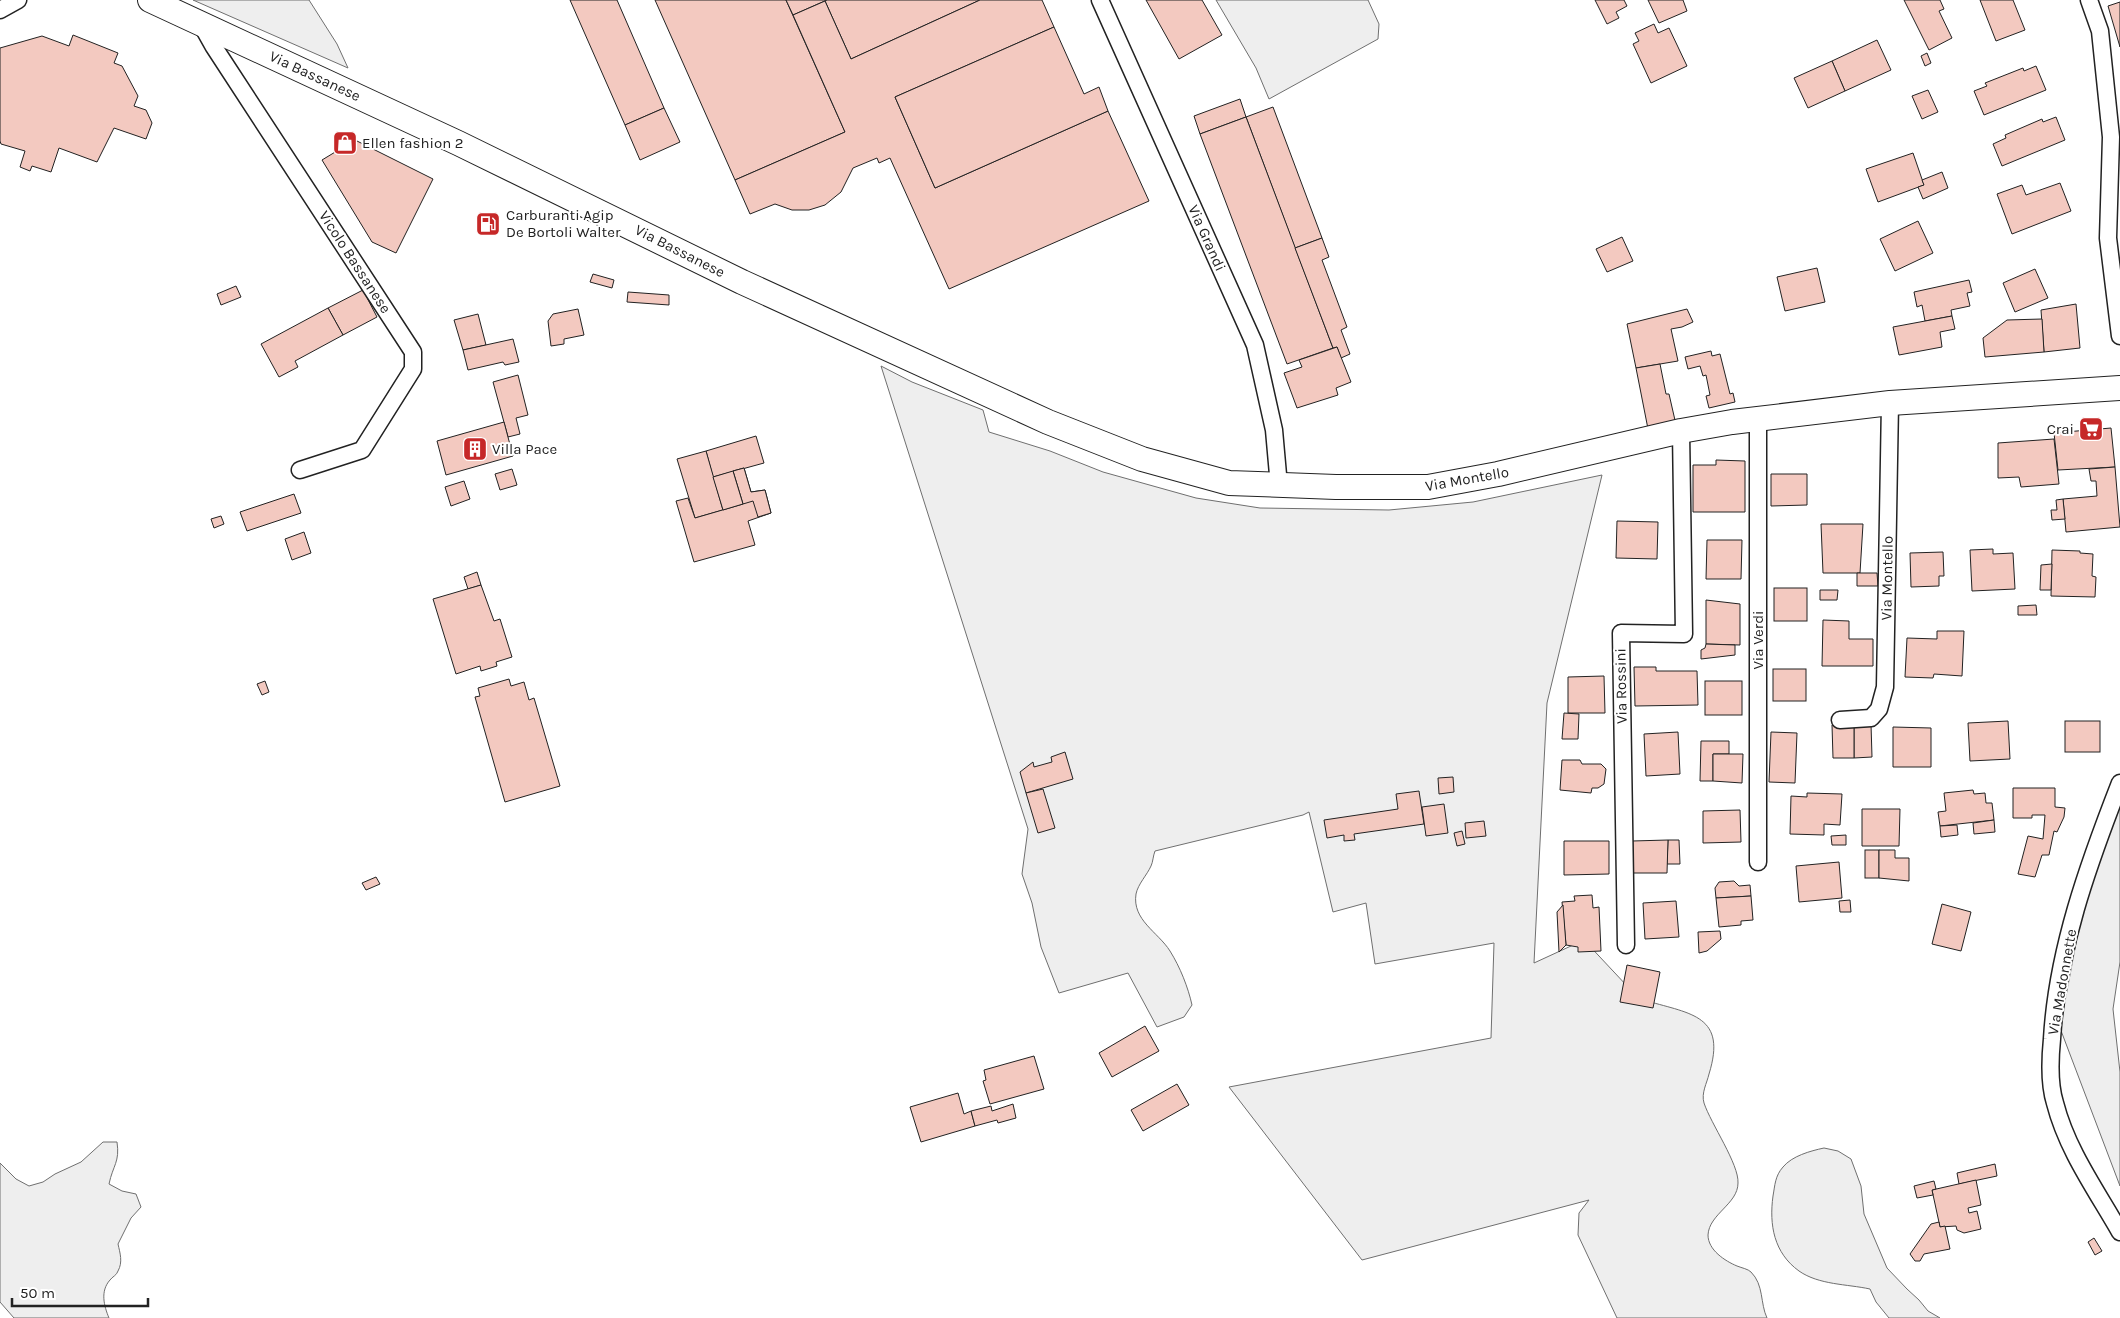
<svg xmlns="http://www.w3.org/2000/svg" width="2120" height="1318" font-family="Karla,sans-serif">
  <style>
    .green { fill: #eee; stroke: #6f6f6f }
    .building { fill: #f3c9c0; stroke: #222 }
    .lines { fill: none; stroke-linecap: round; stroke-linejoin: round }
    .street-casing { stroke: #222; stroke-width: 19 }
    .secondary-casing { stroke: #222; stroke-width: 26 }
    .street { stroke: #fff; stroke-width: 16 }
    .secondary { stroke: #fff; stroke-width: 24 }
    .labels { text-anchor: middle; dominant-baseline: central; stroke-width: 4; stroke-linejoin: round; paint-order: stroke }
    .street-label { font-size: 15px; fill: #222; stroke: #fff }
    .poi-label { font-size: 15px; fill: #222; stroke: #fff; text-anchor: start }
  </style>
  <rect width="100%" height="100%" fill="#fff"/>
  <g class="green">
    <polygon points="193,0 309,0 337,44 348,68"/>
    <polygon points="1216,0 1368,0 1379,24 1378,39 1269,99 1256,68"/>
    <path d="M881 366 912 382 983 410 989 432 1050 451 1103 472 1196 498 1260 508 1389 510 1473 502 1602 475 1547 703 1534 963 1584 940 1643 1003 1647 1001C1692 1014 1727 1016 1709 1074 1707 1083 1701 1093 1704 1103 1711 1124 1739 1164 1738 1183 1738 1204 1709 1214 1708 1235 1708 1250 1725 1261 1737 1266 1742 1268 1748 1269 1751 1272 1764 1285 1760 1303 1767 1318H1617L1578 1235 1579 1213 1589 1200 1362 1260 1229 1087 1491 1038 1494 943 1375 964 1366 903 1333 912 1309 812 1303 815 1155 851C1153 856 1153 862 1151 866 1147 875 1138 884 1136 894 1132 920 1158 932 1170 951 1180 967 1188 987 1192 1005L1184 1017 1157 1027 1128 973 1059 993 1041 947 1032 903 1022 874 1028 829Z"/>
    <polygon points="2120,797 2120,962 2113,1009 2120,1072 2120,1186 2060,1028 2082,911"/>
    <path d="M103 1142H117C120 1162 113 1165 109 1184L122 1191 136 1194 141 1207 131 1218 118 1244C120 1253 123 1262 118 1271 117 1275 112 1277 110 1280 100 1291 104 1306 109 1318H14L0 1302V1163L16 1179 29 1186 43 1182 55 1174 81 1162Z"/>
    <path d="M1824 1148 1838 1151 1851 1159 1861 1186 1864 1214 1887 1268 1907 1289 1919 1300 1928 1311 1940 1318H1889L1876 1302 1870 1289C1847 1284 1819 1285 1799 1271 1774 1253 1769 1225 1773 1196 1775 1185 1775 1176 1783 1167 1792 1156 1810 1151 1824 1148Z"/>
  </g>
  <g class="building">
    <polygon points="570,0 617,0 664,108 625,125"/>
    <polygon points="655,0 786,0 845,132 735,180"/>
    <polygon points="786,0 827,0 793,15"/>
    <polygon points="827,0 980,0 851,59 825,1"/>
    <polygon points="980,0 1042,0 1054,27 895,97 935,188 1108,111 1149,201 949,289 890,158 879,163 877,158 853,168 841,192 825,205 809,210 792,210 775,204 750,214 735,180 845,132 793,15 825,1 851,59"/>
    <polygon points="1146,0 1202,0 1222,35 1179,59"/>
    <polygon points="1595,0 1624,0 1627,6 1616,12 1619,18 1607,24"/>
    <polygon points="1648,0 1683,0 1687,11 1659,23"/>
    <polygon points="1904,0 1940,0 1944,9 1939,11 1952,38 1929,50"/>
    <polygon points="1980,0 2013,0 2025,30 1996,41"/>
    <polygon points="2120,2 2120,47 2108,6"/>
    <polygon points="1654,24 1658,33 1669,28 1687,66 1651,83 1633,44 1639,41 1635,33"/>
    <polygon points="1054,27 1084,94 1099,87 1108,111 935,188 895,97"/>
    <polygon points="73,35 118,53 114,63 122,66 138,96 134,106 146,110 152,123 146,139 114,128 97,162 59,148 51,172 32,166 30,171 20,167 25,151 1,144 0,141 0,48 42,36 69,46"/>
    <polygon points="1877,40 1891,70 1845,91 1832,61"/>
    <polygon points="1927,53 1931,63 1925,66 1921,56"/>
    <polygon points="1832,61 1845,91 1808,108 1794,78"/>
    <polygon points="2036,66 2046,90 1984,115 1974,91 1987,86 1985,83 2023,68 2024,71"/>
    <polygon points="1928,90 1938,112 1922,119 1912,96"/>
    <polygon points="1240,99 1246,117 1200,134 1194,116"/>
    <polygon points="1273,107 1322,238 1295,248 1246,117"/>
    <polygon points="664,108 680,142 640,160 625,125"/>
    <polygon points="1246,117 1333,348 1287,364 1200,134"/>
    <polygon points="2056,117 2065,140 2002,166 1993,144 2006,138 2005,135 2042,119 2043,122"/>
    <polygon points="355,140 433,179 396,253 372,242 322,160"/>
    <polygon points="1913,153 1924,185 1878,202 1866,169"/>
    <polygon points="1942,172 1948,188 1923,199 1918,187 1924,185 1922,180"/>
    <polygon points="2060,183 2071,211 2012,234 1997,194 2022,185 2026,195"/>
    <polygon points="1918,221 1933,253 1895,271 1880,239"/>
    <polygon points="1622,237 1633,261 1607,272 1596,249"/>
    <polygon points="1322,238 1329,257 1322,260 1347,327 1341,330 1350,354 1341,358 1337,347 1333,348 1295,248"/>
    <polygon points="1817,268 1825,302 1785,311 1777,277"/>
    <polygon points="2035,269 2048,298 2015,312 2003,283"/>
    <polygon points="593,274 614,280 612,288 590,282"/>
    <polygon points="1969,280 1972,292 1967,293 1970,306 1951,310 1952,316 1925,321 1922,305 1917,307 1914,292"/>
    <polygon points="236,286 241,297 221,305 217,294"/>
    <polygon points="363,290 377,317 343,335 328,308"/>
    <polygon points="628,292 669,295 669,305 627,302"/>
    <polygon points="2076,304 2080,348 2044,352 2041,310"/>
    <polygon points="328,308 343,335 295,361 298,367 279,377 261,344"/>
    <polygon points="578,309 584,335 564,339 564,344 551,346 548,321 553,314"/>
    <polygon points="1687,309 1693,322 1682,327 1671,329 1678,361 1636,368 1627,324"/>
    <polygon points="478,314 486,345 463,350 454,320"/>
    <polygon points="1952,316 1955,329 1940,332 1942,347 1899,355 1893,327"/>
    <polygon points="2042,319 2044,352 1985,357 1983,338 2007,320"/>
    <polygon points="513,339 519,362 505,365 503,362 468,370 463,350"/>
    <polygon points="1337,347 1351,382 1336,388 1338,395 1297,408 1284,373 1302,367 1299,360"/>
    <polygon points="1711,351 1712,356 1720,354 1730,394 1733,393 1735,402 1709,408 1706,396 1710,395 1706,375 1703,376 1700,366 1688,369 1685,357"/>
    <polygon points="1660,364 1666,394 1669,394 1677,429 1649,434 1636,368"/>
    <polygon points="518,375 528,415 516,418 520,434 508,437 493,382"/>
    <polygon points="504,422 513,456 446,475 437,441"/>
    <polygon points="2111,428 2115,467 2058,470 2054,433"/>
    <polygon points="756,436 764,463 713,477 706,451"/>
    <polygon points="2054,439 2059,484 2021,487 2019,477 1998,478 1998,443"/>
    <polygon points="706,451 723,510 695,518 677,459"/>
    <polygon points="1716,460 1745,461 1745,512 1693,512 1693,465 1716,465"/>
    <polygon points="2115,467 2120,527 2066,532 2063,499 2097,496 2096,481 2091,481 2089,469"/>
    <polygon points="744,468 751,492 765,490 771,513 748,521 755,545 694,562 676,501 688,498 695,518 743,504 733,471"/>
    <polygon points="744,468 751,492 765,490 771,513 758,517 753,501 743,504 733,471"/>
    <polygon points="512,469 517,485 500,490 495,474"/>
    <polygon points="733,471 743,504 723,510 713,477"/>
    <polygon points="1771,474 1807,474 1807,505 1771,506"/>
    <polygon points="464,481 470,499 451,506 445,487"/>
    <polygon points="294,494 301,513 247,531 240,512"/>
    <polygon points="2063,499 2065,519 2052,520 2051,510 2057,510 2056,500"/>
    <polygon points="221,516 224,524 214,528 211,519"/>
    <polygon points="1617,521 1658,522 1657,559 1616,558"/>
    <polygon points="1821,524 1863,524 1860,573 1823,573"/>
    <polygon points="304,532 311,553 292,560 285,539"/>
    <polygon points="1707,540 1742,540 1741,579 1706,579"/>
    <polygon points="1993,549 1993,554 2013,553 2015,589 1972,591 1970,550"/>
    <polygon points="2052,550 2080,551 2080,553 2093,554 2092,576 2096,577 2095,597 2051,596"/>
    <polygon points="1943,552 1944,576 1939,576 1939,586 1911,587 1910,553"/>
    <polygon points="2052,564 2051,590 2040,590 2041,565"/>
    <polygon points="477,572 481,585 468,589 464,577"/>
    <polygon points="1857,573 1877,573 1878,586 1857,586"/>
    <polygon points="481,585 494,621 500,619 512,657 496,662 497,666 481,671 480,666 456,674 433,599"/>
    <rect x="1774" y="588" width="33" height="33"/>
    <polygon points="1820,590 1838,590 1837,600 1820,600"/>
    <polygon points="1706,600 1740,604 1740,645 1706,644"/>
    <polygon points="2036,605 2037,615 2018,615 2018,606"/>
    <polygon points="1823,620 1849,621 1849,639 1873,639 1873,666 1822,666"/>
    <polygon points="1937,631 1964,631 1962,676 1934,674 1933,678 1905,677 1907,638 1937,639"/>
    <polygon points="1706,644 1735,645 1735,655 1701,659 1701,650 1705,648"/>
    <polygon points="1634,667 1656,667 1656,671 1697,671 1698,705 1635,706"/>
    <rect x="1773" y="669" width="33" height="32"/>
    <polygon points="1604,676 1605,713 1568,713 1568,677"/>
    <polygon points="509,679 511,686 524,682 529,700 534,698 560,786 505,802 475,697 480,696 478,688"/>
    <polygon points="265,681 269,692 262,695 257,684"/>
    <rect x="1705" y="681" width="37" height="34"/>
    <polygon points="1564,713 1579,714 1578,739 1562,739"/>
    <polygon points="2008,721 2010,759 1970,761 1968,723"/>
    <rect x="2065" y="721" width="35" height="31"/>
    <polygon points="1854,724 1871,724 1872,757 1854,758"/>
    <polygon points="1854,724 1854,758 1833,758 1832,725"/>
    <polygon points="1893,727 1931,728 1931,767 1893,767"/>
    <polygon points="1678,732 1680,774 1646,776 1644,734"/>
    <polygon points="1771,732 1797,733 1795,783 1769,782"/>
    <polygon points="1701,741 1729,741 1729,754 1713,754 1713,781 1700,781"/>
    <polygon points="1065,752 1073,779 1026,793 1020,772 1033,762 1034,767 1052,762 1051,757"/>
    <polygon points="1713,754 1743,754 1742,783 1713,781"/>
    <polygon points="1562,760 1580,760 1582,764 1601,764 1606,769 1604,784 1598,788 1592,788 1591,793 1560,790"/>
    <polygon points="1453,777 1454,792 1439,794 1438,778"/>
    <polygon points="2013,788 2055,788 2055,807 2065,808 2064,817 2057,832 2054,831 2049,855 2042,855 2035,877 2018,874 2028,836 2043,839 2045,815 2032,815 2032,818 2013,818"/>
    <polygon points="1043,789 1055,828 1038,833 1026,793"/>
    <polygon points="1973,790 1974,794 1985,793 1986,803 1992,803 1994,820 1940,826 1938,812 1946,811 1944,793"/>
    <polygon points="1419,791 1424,824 1354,834 1355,840 1344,841 1344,835 1327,838 1324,820 1398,809 1396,794"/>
    <polygon points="1807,793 1842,794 1840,825 1824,824 1824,835 1790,834 1791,796 1807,797"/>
    <polygon points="1444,804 1448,833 1426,836 1422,807"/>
    <polygon points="1862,809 1900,809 1899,846 1862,846"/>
    <polygon points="1740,810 1741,842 1703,843 1703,811"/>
    <polygon points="1994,820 1995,832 1974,834 1973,823"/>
    <polygon points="1484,821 1486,836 1466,838 1465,823"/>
    <polygon points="1957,825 1958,835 1941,837 1940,826"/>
    <polygon points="1462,831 1465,844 1457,846 1454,833"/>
    <polygon points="1846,835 1846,845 1832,845 1831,836"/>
    <polygon points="1668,840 1679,840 1680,864 1667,864"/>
    <polygon points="1668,840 1667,873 1632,873 1632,841"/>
    <polygon points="1564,841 1609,841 1609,874 1564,875"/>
    <rect x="1865" y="850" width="14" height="28"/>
    <polygon points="1879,850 1895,850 1895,858 1909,858 1909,881 1879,878"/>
    <polygon points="1839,862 1842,898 1799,902 1796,866"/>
    <polygon points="376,877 380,884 366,890 362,883"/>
    <polygon points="1734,881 1739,886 1750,885 1751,896 1716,898 1715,888 1719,882"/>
    <polygon points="1592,895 1593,908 1599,907 1601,951 1578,952 1578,947 1566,945 1562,902 1575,901 1574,896"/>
    <polygon points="1751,896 1753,920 1741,921 1741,925 1719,927 1716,898"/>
    <polygon points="1850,900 1851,912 1840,912 1839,901"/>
    <polygon points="1676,901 1679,937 1645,939 1643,903"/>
    <polygon points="1942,904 1971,912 1961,951 1932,944"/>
    <polygon points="1563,905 1566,945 1559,952 1557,912"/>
    <polygon points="1720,931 1721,939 1707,951 1699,953 1698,932"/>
    <polygon points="1627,965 1660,972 1653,1008 1620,1002"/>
    <polygon points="1145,1026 1159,1051 1112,1077 1099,1053"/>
    <polygon points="1034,1056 1044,1089 990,1104 983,1081 986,1080 984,1070"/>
    <polygon points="1177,1084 1189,1105 1143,1131 1131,1110"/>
    <polygon points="958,1093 964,1114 971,1111 975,1126 921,1142 910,1107"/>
    <polygon points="1013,1104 1016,1118 998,1123 997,1120 975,1126 971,1111 991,1106 992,1111"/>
    <polygon points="1995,1164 1997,1176 1959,1184 1957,1173"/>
    <polygon points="1976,1180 1981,1205 1968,1208 1969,1213 1977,1211 1981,1229 1964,1233 1957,1230 1956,1226 1940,1227 1932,1190"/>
    <polygon points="1934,1181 1936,1189 1932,1190 1933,1195 1917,1198 1914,1186"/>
    <polygon points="1939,1222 1940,1227 1945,1226 1950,1249 1924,1254 1920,1261 1915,1261 1910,1254 1931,1224"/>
    <polygon points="2094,1238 2102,1251 2095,1255 2088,1242"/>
  </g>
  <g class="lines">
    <defs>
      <g id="street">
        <polyline points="1100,0 1255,345 1274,430 1279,486"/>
        <polyline points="2089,0 2100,31 2111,137 2108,238 2120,336"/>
        <polyline points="0,10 18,0"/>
        <polyline points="200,22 214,47 413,352 413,369 362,450 300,470"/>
        <polyline points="1758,418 1758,862"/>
        <polyline points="1840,720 1871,718 1879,709 1885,687 1890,403"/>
        <path d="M2120 783C2088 865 2057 951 2052 1039 2050 1059 2049 1084 2055 1103 2067 1150 2096 1190 2120 1232"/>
        <polyline points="1626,945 1621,633 1684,634 1681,431"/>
      </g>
      <polyline id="secondary" points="150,0 458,143 742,282 1048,422 1142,459 1229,483 1336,487 1428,487 1498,474 1681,431 1732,422 1890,403 2120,388"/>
    </defs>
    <use href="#street" class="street-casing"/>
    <use href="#secondary" class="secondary-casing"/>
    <use href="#street" class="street"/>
    <use href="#secondary" class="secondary"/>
  </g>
  <defs>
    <symbol id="shop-square" viewBox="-11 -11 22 22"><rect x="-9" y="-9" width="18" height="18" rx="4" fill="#c62828" stroke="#fff"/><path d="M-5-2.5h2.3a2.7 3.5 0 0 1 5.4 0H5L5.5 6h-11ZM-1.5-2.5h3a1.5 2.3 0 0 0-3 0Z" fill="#fff"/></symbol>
    <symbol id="fuel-square" viewBox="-11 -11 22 22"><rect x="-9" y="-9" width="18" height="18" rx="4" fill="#c62828" stroke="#fff"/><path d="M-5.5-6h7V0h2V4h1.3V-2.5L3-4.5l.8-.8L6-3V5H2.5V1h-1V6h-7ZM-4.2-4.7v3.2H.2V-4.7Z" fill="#fff"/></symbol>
    <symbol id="supermarket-square" viewBox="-11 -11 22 22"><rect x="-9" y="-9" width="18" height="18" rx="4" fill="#c62828" stroke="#fff"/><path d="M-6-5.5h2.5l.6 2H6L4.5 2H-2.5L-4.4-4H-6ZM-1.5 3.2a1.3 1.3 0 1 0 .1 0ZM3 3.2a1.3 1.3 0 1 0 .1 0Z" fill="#fff"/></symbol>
    <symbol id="building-square" viewBox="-11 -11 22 22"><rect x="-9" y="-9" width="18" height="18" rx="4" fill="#c62828" stroke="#fff"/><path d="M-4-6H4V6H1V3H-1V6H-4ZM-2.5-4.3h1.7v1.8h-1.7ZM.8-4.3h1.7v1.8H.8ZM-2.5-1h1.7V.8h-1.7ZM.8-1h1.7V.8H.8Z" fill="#fff"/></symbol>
  </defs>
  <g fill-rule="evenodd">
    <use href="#shop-square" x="331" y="129" width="28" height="28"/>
    <use href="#fuel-square" x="474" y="210" width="28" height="28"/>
    <use href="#supermarket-square" x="2077" y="415" width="28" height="28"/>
    <use href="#building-square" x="461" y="435" width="28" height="28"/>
  </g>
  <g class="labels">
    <g class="street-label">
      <text transform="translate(315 76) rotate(25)">Via Bassanese</text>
      <text transform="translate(1207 238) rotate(66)">Via Grandi</text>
      <text transform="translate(680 251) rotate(27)">Via Bassanese</text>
      <text transform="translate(355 262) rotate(57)">Vicolo Bassanese</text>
      <text transform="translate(1467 479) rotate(-10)">Via Montello</text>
      <text transform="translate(1887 578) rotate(-89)">Via Montello</text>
      <text transform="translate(1758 640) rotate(-90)">Via Verdi</text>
      <text transform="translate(1621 686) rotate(-91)">Via Rossini</text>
      <text transform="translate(2062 982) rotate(-80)">Via Madonnette</text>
    </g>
    <g class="poi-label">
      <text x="362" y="143">Ellen fashion 2</text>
      <text x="506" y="215">Carburanti Agip<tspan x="506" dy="17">De Bortoli Walter</tspan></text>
      <text x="2074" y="429" text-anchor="end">Crai</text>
      <text x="492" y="449">Villa Pace</text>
    </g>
  </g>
  <path d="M12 1298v8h136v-8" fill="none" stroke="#222222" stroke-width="2.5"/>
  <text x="20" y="1298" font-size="15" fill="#222222" stroke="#ffffff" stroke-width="4" paint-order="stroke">50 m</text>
</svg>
